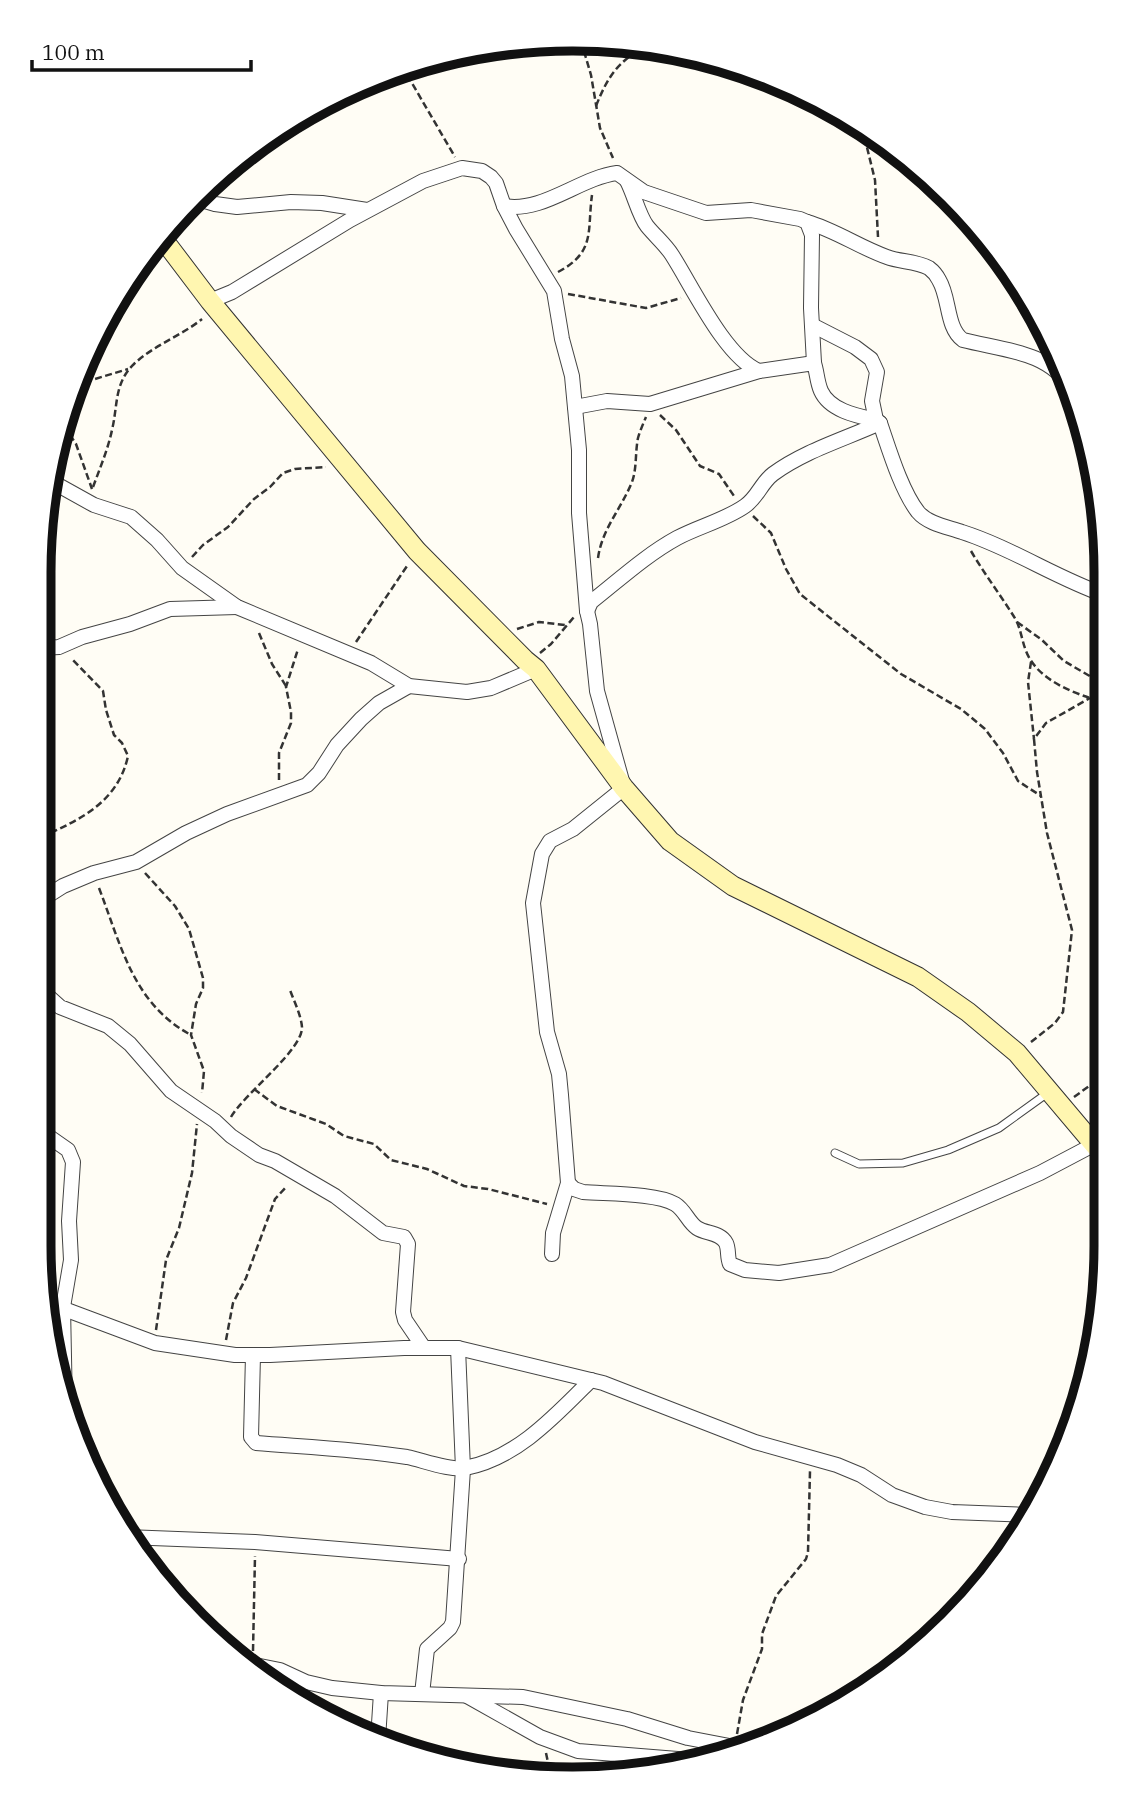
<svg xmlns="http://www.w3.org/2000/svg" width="1145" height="1818" font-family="'IBM Plex Serif',serif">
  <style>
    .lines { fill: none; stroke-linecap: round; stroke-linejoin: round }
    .lane-casing { stroke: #444; stroke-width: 9 }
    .street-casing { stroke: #444; stroke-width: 16 }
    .secondary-casing { stroke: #333; stroke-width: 21 }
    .path { stroke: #333; stroke-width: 2.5; stroke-dasharray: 7 3.5; stroke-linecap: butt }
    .lane { stroke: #fff; stroke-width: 7 }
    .street { stroke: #fff; stroke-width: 14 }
    .secondary { stroke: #fff6b0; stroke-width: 19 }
    .rim { fill: none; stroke: #111; stroke-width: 9 }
  </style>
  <rect width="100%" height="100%" fill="#fffdf5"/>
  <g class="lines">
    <defs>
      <polyline id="lane" points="835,1153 859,1164 903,1163 948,1150 999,1128 1049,1092"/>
      <g id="street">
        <path d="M627 181C634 194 639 216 647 226 655 236 665 244 672 255 692 286 725 357 759 371L814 363C817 372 817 382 821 391 830 411 858 416 876 420L880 423C889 449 901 490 918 512 928 524 948 527 962 532 1012 548 1056 578 1105 595"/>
        <polyline points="195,198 215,204 237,207 291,202 322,203 367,210"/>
        <path d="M504 206C543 213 579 178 617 173L644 192 706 213 751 210 800 219 807 222 812 235 811 308 814 363"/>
        <path d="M807 222C835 230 859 247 887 257 900 262 916 261 929 268 933 271 937 276 939 280 950 298 946 328 963 340 1002 350 1050 351 1072 390"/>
        <polyline points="210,301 232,292 350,220 423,181 462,168 482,171 491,177 496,183 504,206 516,229 554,291 562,339 572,376 579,450 579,513 587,611 590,624 597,691 624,788 573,829 550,841 542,854 533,903 547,1032 559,1074 561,1095 568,1183 553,1233 552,1254"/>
        <polyline points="812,325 855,347 871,359 877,372 872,401 876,420"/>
        <polyline points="575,407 607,401 650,404 759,371"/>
        <polyline points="49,480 94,505 131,517 157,540 182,568 237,607 371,663 409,686 467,692 491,688 536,669"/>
        <path d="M587 611 591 602C619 580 646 555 677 538 700 526 725 520 745 506 758 497 761 483 773 474 804 451 845 439 880 423"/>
        <polyline points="42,648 59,647 82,637 130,624 170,609 237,607"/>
        <polyline points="41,900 63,886 94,873 136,862 186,833 227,814 307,785 319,773 337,745 361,719 379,703 409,686"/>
        <polyline points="40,989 60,1007 108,1026 130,1044 171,1091 215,1121 231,1136 259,1155 275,1161 335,1196 383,1233 404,1237 408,1244 403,1312 405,1320 424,1348"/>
        <polyline points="39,1134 48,1136 68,1150 73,1162 69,1221 71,1260 63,1307 65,1407"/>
        <path d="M568 1183 574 1189 583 1192C606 1194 657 1193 675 1204 685 1210 688 1222 697 1228 706 1234 720 1232 726 1243 729 1249 727 1257 730 1264L745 1270 779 1273 830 1265 1040 1173 1095 1144"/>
        <polyline points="48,1303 155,1343 235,1355 270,1355 404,1348 458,1348 603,1383 755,1442 837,1465 861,1475 892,1495 925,1507 952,1512 1028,1515"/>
        <path d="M253 1355 251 1437 256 1443C307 1447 357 1449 407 1457 422 1460 451 1471 465 1468 516 1459 556 1415 591 1380"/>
        <polyline points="126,1537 255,1542 459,1559"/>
        <polyline points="240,1662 280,1670 306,1682 332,1688 381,1693 523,1697 627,1719 688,1738 740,1748"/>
        <polyline points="422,1694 427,1649 450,1628 453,1622 463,1469 458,1348"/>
        <polyline points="467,1696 540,1737 578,1751 690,1760"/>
        <polyline points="378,1739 381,1693"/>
      </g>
      <polyline id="secondary" points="160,235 210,301 417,551 525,660 536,669 624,788 670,841 733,886 918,977 968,1012 1017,1053 1103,1155"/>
    </defs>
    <use href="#lane" class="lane-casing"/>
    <use href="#street" class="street-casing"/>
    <use href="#secondary" class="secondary-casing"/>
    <g class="path">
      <polyline points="581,41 591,75 600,128 613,158"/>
      <polyline points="402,66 455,157"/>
      <path d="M596 106C608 76 617 63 645 46"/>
      <polyline points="862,127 875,180 878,237"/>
      <path d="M558 272C596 252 587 231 592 195"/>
      <polyline points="568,294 646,308 681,298"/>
      <polyline points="75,385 128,369"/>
      <polyline points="660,415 676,430 700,466 719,474 734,496"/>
      <polyline points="64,426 76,444 92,489"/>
      <path d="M93 487C100 468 108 449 112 430 118 405 114 383 134 364 154 345 181 336 202 319"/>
      <polyline points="753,516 771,533 786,569 800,594 901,674 961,709 985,729 1003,753 1018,781 1041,796"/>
      <path d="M971 551C985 575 1002 597 1016 620 1021 630 1022 641 1026 651 1036 677 1066 690 1090 698L1105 693"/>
      <polyline points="192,557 203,545 228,527 254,499 270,487 283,473 295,469 326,467"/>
      <path d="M598 558C602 529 621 509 632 482 637 468 635 453 638 438 640 431 643 424 646 417"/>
      <polyline points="1017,622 1042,640 1064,661 1105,685"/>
      <polyline points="517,629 539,622 565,625"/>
      <polyline points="259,633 272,664 286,686"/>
      <polyline points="356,642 407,566"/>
      <polyline points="540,653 551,644 574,617"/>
      <polyline points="1031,662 1028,682 1034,739"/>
      <polyline points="279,780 279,753 291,723 291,712 286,687 298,649"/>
      <path d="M41 837C80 820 118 802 128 756L122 743 114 735 106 710 103 691 71 658"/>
      <polyline points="145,873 175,906 189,929 203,978 203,988 196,1004 191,1035 204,1071 202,1093"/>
      <path d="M99 888C121 945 133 1004 191 1035"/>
      <polyline points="1031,1042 1055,1023 1063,1012 1072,930 1047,833 1037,772 1034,739 1046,723 1090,698"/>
      <polyline points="254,1089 277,1106 326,1124 344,1136 374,1144 391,1160 427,1169 464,1186 488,1189 547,1204"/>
      <polyline points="1074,1097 1103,1076"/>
      <path d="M231 1117C244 1094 303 1050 302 1027 301 1015 294 1001 290 990"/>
      <polyline points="156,1330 166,1260 179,1228 192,1173 197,1124"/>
      <polyline points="226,1340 233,1303 246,1278 275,1199 287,1186"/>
      <polyline points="253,1651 255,1556"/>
      <polyline points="737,1734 743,1700 762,1649 762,1634 776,1596 806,1559 808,1552 810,1471"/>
      <polyline points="546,1753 551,1777"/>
    </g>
    <use href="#lane" class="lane"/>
    <use href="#street" class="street"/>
    <use href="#secondary" class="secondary"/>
  </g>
  <path d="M0 0H1145V1818H0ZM572 51H573A521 521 0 0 1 1094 572V1246A521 521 0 0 1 573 1767H572A521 521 0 0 1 51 1246V572A521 521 0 0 1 572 51Z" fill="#fff" fill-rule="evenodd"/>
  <path class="rim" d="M572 51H573A521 521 0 0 1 1094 572V1246A521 521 0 0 1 573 1767H572A521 521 0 0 1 51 1246V572A521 521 0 0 1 572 51Z"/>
  <path d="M32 60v10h219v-10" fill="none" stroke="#111111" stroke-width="3.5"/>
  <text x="42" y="60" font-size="21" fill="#111111" stroke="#ffffff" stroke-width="5" paint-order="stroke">100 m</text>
</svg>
